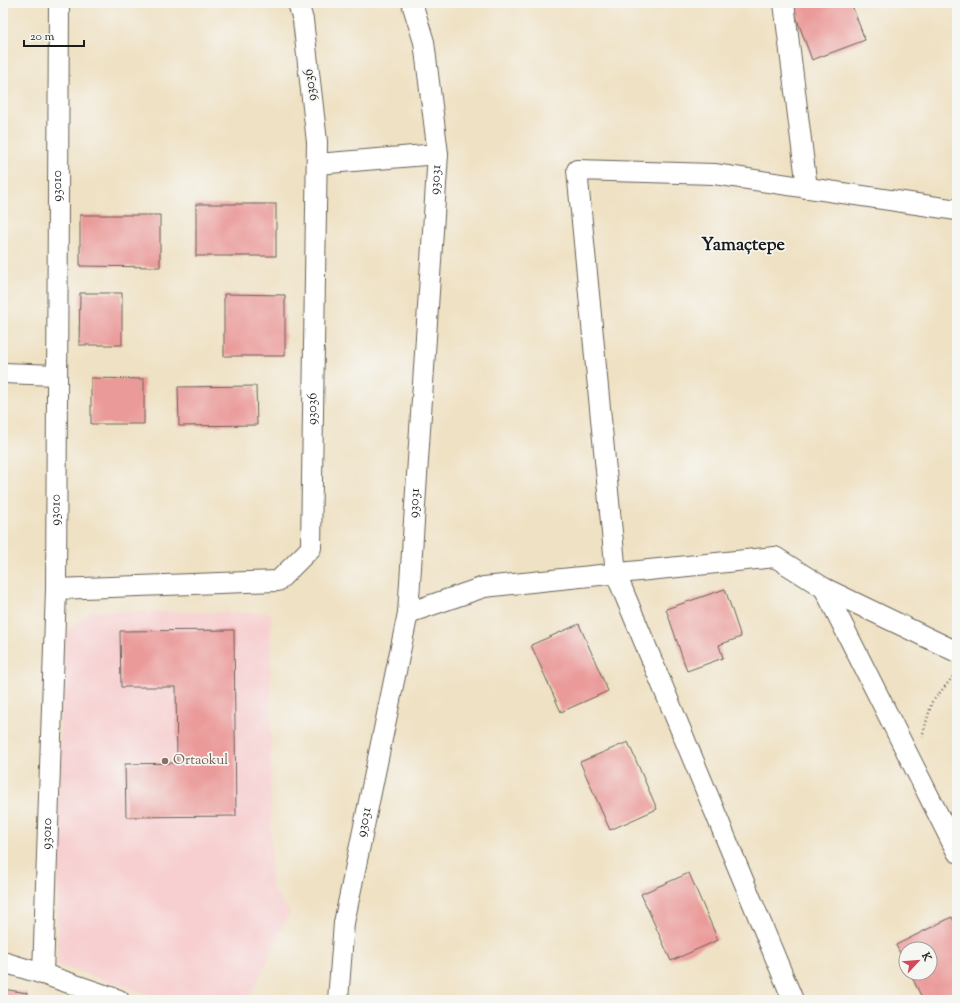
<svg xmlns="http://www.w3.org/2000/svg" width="960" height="1003" font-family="'Sorts Mill Goudy',serif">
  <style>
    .built { fill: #f7cfd0 }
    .building { fill: #ea9a99 }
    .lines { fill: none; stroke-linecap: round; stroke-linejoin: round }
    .street-casing { stroke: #666156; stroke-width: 22 }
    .path { stroke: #666156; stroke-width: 2.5; stroke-dasharray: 1 3; stroke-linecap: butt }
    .street { stroke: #fff; stroke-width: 20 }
    .education-dot { fill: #8d6e63; stroke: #f6f6f2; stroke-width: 1.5 }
    .labels { text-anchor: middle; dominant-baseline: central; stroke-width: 3.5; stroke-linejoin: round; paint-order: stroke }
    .street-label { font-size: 14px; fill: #1c1c1c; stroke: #f6f6f2 }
    .education-label { font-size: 14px; fill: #785e54; stroke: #f6f6f2; text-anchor: start }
    .district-label { font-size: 18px; font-weight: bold; fill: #1c1c1c; stroke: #f6f6f2 }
  </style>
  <rect width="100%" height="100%" fill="#f6f6f2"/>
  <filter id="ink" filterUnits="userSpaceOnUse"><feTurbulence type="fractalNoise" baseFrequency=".025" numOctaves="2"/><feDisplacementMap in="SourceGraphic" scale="8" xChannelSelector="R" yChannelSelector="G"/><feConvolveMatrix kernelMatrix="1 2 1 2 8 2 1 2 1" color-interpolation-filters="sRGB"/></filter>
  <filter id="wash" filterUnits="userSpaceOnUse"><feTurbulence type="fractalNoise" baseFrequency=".012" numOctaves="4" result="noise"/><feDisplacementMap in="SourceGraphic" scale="16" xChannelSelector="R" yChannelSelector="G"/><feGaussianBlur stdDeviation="0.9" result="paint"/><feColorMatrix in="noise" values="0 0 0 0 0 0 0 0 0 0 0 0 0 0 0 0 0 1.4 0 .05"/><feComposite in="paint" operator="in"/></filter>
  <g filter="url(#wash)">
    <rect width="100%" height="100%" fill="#efe1c3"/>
    <polygon class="built" points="91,611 271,613 271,887 290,912 249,1000 168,1000 57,965 61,635"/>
    <g id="blocks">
      <g class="building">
        <polygon points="791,3 851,3 865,40 812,60"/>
        <rect x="196" y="204" width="80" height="52"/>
        <polygon points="80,215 160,215 160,267 80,266"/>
        <polygon points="80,293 122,293 122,345 79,345"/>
        <polygon points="224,294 285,295 285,356 224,356"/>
        <polygon points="91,378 144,379 144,424 91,424"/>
        <polygon points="256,386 257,425 179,426 178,387"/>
        <polygon points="725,589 741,637 719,645 723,658 687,671 666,609"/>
        <polygon points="579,624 608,691 561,712 531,645"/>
        <polygon points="234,630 236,816 126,817 125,764 177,763 176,687 121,687 120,631"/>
        <polygon points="628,742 657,809 610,830 580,762"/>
        <polygon points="689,873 718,940 671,961 641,894"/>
        <polygon points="952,917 957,928 957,1000 923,1000 910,973 930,973 930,949 906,949 906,966 896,945"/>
        <polygon points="3,989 27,993 26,1000 3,1000"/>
      </g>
    </g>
  </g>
  <g filter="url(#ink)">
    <use href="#blocks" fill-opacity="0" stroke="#666156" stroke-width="1"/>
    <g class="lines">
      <defs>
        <g id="street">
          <polyline points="784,3 807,188"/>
          <polyline points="317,164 438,154"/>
          <polyline points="3,373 56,375"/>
          <polyline points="824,588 957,852"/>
          <path id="s1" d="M56 589 278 581 311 548 317 142 303 20 298 3"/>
          <polyline points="408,613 484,587 775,557 824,588 957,652"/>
          <path id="s2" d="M3 962 43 974 56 589 59 3"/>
          <polyline points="43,974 119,1000"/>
          <path id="s3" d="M338 1000 344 923 408 613 438 154 424 42 412 3"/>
          <polyline points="793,1000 616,574 577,170 714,174 957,210"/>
        </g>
      </defs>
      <use href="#street" class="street-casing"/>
      <polyline class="path" points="922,737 932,702 957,672"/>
      <use href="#street" class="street"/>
    </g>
  </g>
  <circle class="education-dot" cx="165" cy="761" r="4"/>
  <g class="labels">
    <g class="street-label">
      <text transform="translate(311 85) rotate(-97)">93036</text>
      <text stroke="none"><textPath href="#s3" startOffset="828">93031</textPath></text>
      <text stroke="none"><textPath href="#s2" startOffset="830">93010</textPath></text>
      <text stroke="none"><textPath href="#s1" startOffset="408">93036</textPath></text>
      <text stroke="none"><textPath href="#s3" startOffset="504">93031</textPath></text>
      <text stroke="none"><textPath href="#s2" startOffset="506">93010</textPath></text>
      <text stroke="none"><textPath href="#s3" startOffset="180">93031</textPath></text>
      <text stroke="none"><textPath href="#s2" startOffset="182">93010</textPath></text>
    </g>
    <g class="education-label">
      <text x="173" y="761">Ortaokul</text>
    </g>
    <g class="district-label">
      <text x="743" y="246">Yamaçtepe</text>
    </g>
  </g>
  <rect width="960" height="1003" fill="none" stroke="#f6f6f2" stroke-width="16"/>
  <g transform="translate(918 961) rotate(64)"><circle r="19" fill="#f6f6f2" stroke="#9f9f9c"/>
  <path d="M0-3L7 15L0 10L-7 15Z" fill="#d1495b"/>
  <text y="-6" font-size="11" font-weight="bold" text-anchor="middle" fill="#1c1c1c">K</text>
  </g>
  <path d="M24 40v6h60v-6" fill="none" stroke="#1c1c1c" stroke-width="2"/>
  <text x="30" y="40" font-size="12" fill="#1c1c1c" stroke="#f6f6f2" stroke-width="3" paint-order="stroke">20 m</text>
</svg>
